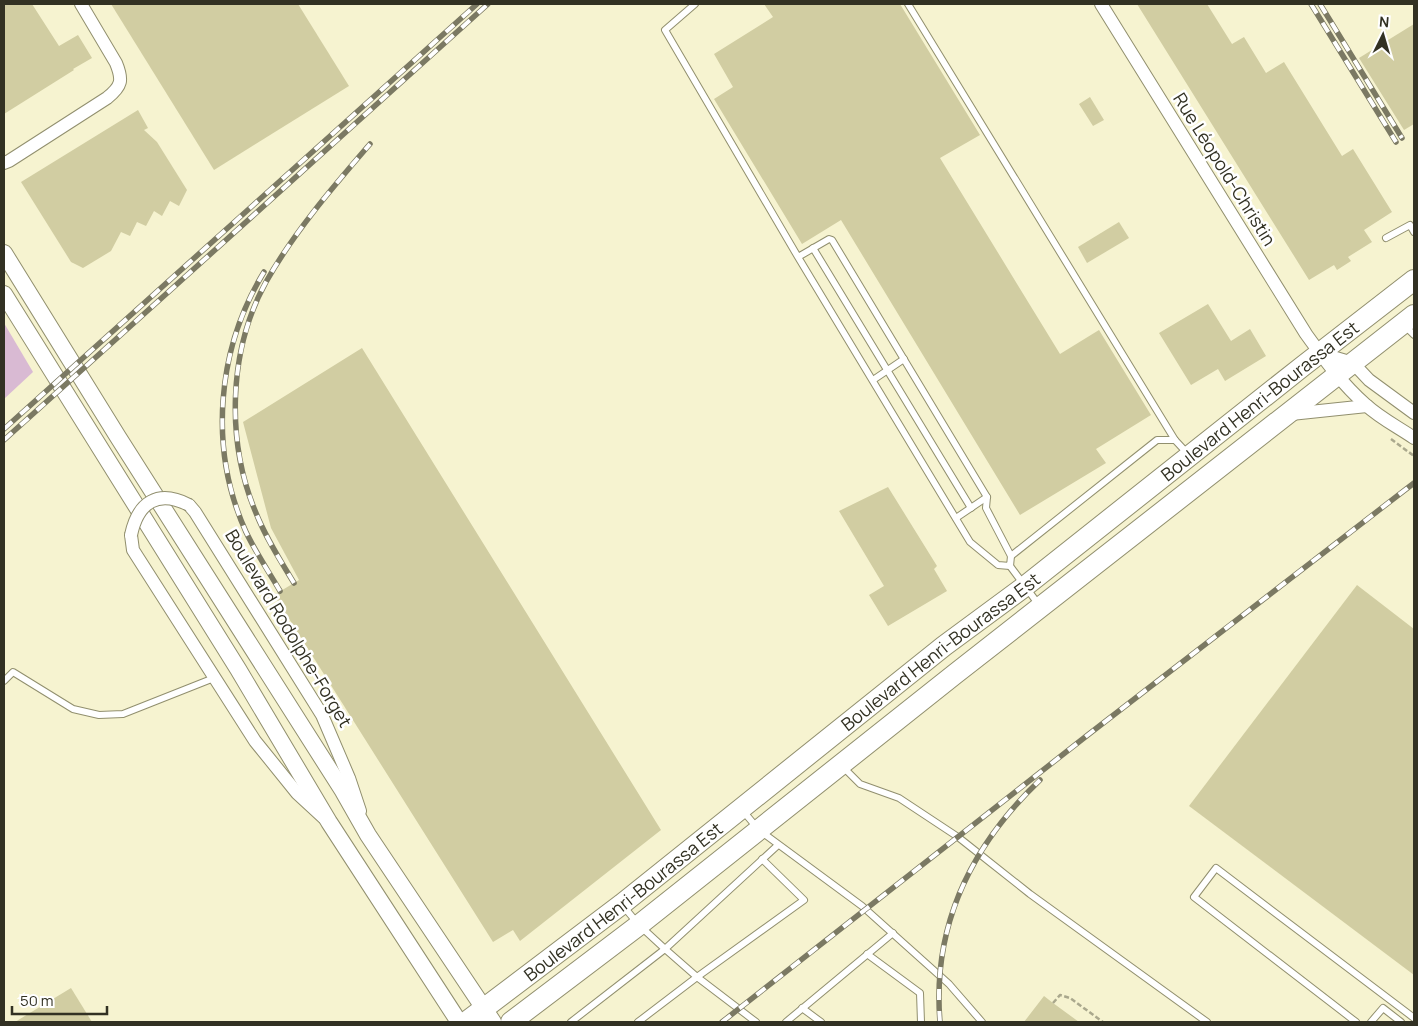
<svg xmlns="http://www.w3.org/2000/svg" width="1418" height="1026" font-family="Manrope,sans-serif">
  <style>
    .green { fill: #d9bad3 }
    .building { fill: #d1cda2 }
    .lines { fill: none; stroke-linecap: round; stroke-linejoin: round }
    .service-casing { stroke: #918f6e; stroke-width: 8 }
    .minor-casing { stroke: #918f6e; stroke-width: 14 }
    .tertiary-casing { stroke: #918f6e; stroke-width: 18 }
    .primary-casing { stroke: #918f6e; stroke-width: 22 }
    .path { stroke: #aaa88d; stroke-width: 2.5; stroke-dasharray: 5 2.5; stroke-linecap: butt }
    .service { stroke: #fff; stroke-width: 6 }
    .minor { stroke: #fff; stroke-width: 12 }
    .tertiary { stroke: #fff; stroke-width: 16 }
    .primary { stroke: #fff; stroke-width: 20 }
    .rail-casing { stroke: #7b7963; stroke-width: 5.5 }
    .rail { stroke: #fff; stroke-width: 4; stroke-dasharray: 11; stroke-linecap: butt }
    .minor-bridge-casing { stroke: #918f6e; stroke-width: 14; stroke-linecap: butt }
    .minor-bridge { stroke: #fff; stroke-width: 12 }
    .labels { text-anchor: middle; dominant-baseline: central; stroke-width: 5; stroke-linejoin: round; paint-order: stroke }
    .street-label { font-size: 18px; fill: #323123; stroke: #fff }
  </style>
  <rect width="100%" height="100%" fill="#f6f3d0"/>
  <polygon class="green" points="4,323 33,372 4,399"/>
  <g class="building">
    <polygon points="4,4 32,4 59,46 78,35 92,58 73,69 74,70 4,114"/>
    <polygon points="111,4 298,4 349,86 214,170"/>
    <polygon points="764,4 900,4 980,135 940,158 1060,354 1099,330 1151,415 1096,449 1106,463 1020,515 841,220 802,244 714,99 733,87 714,54 773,17"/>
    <polygon points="1137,4 1207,4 1232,44 1244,37 1266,73 1284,62 1342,156 1353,149 1392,212 1364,230 1372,242 1348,257 1351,261 1337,270 1334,265 1309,280"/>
    <polygon points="1414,24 1414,124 1404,130 1359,58"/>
    <polygon points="1090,97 1104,120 1093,126 1079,104"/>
    <polygon points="138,110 148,128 144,130 157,142 187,190 179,206 170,201 162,216 154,211 146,226 137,222 130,236 121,232 111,251 83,268 71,262 21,182"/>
    <polygon points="1119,222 1129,238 1087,263 1078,247"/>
    <polygon points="1208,304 1231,341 1250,329 1266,356 1225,381 1218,369 1191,385 1159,333"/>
    <polygon points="362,348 661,830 520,941 513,930 493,942 274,595 299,580 271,528 243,422"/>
    <polygon points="888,487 937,566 934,569 947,591 888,626 869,595 884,586 839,511"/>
    <polygon points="1357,585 1414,629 1414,975 1189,806"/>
    <polygon points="71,988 92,1022 15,1022"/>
    <polygon points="1044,996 1053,1003 1079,1022 1024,1022"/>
  </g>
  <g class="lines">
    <defs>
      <g id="service">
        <polyline points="695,4 665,30 798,257 970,542 998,565 1010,566 1011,556 986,508 987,497 832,240 829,239 798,257"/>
        <polyline points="908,4 1175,440"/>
        <polyline points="1386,238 1410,225 1414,232"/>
        <polyline points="813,248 971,508"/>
        <polyline points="1405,326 1414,335"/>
        <polyline points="873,380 904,359"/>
        <polyline points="956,518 987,497"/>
        <polyline points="1011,556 1157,440 1175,440 1188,454"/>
        <polyline points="1010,566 1039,605"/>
        <polyline points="4,681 13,672 73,709 99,715 123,714 214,678"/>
        <polyline points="843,767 860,784 899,798 958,837 1030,894 1207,1022"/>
        <polyline points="743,811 759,830 862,906 949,984 982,1022"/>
        <polyline points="624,907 639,925 665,949 778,845"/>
        <polyline points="867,954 920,993 921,1022"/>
        <polyline points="802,1008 821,1022"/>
        <polyline points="571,1022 665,949 697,977 756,1022"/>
        <polyline points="638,1022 697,977 804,900 762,859"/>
        <polyline points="786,1022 893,933"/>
        <polyline points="1356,1022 1194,897 1216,868 1414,1018"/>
        <polyline points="1371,1022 1383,1008 1401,1022"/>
      </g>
      <g id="minor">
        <path d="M1101 4 1306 334C1324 359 1342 384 1366 405 1380 418 1398 427 1414 438"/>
        <path d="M4 163 9 161 107 98C122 86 123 80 116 63L81 4"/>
        <polyline points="1319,353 1353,363 1369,380 1414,413"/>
        <polyline points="1291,414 1367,406"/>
        <polyline points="189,505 195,512 322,715 349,778 360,811"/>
        <polyline points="131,535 133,550 255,741 297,793 323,817"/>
      </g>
      <g id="tertiary">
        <polyline points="4,253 118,437 343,791 368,835 493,1022"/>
        <polyline points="4,294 238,669 329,822 459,1022"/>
      </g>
      <g id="primary">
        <path id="s1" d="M466 1022 622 904 944 646 1024 587 1303 366 1414 280"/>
        <polyline points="511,1022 639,925 955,674 1414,315"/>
      </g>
    </defs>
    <use href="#service" class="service-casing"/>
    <use href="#minor" class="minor-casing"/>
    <use href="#tertiary" class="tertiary-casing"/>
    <use href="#primary" class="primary-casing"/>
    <g class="path">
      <polyline points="1391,439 1414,456"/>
      <polyline points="1053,1003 1060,995 1070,998 1103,1022"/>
    </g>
    <use href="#service" class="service"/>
    <use href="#minor" class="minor"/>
    <use href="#tertiary" class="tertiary"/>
    <use href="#primary" class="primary"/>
    <defs>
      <g id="rail">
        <polyline points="1311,4 1396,142"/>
        <polyline points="1320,4 1402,138"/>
        <path d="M264 272C217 349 208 448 246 532 256 553 269 572 280 591"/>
        <polyline points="4,429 477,4"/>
        <polyline points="4,440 488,4"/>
        <path d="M294 583C280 560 266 538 256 513 226 442 228 351 266 282 294 232 333 187 370 144"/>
        <polyline points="722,1022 1089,734 1414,483"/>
        <path d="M940 1022C932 926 971 846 1040 780"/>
      </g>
    </defs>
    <use href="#rail" class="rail-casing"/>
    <use href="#rail" class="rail"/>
    <defs>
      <path id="minor-bridge" d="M131 535C138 502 158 489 189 505"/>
    </defs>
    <use href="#minor-bridge" class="minor-bridge-casing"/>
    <use href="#minor-bridge" class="minor-bridge"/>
  </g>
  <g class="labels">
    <g class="street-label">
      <text transform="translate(1225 169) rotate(58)">Rue Léopold-Christin</text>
      <text stroke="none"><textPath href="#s1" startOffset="1008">Boulevard Henri-Bourassa Est</textPath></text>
      <text transform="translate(289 628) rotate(59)">Boulevard Rodolphe-Forget</text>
      <text stroke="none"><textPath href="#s1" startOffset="602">Boulevard Henri-Bourassa Est</textPath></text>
      <text stroke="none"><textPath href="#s1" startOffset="198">Boulevard Henri-Bourassa Est</textPath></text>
    </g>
  </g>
  <rect width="1418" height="1026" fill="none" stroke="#323123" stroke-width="10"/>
  <g transform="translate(1383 35) rotate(5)" stroke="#ffffff" stroke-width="4" paint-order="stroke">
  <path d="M0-4L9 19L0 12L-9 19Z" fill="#323123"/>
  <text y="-8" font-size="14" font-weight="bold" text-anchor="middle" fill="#323123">N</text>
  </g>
  <path d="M12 1006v8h95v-8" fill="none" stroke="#323123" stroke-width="2.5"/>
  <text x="20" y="1006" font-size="15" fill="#323123" stroke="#ffffff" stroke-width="4" paint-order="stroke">50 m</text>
</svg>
